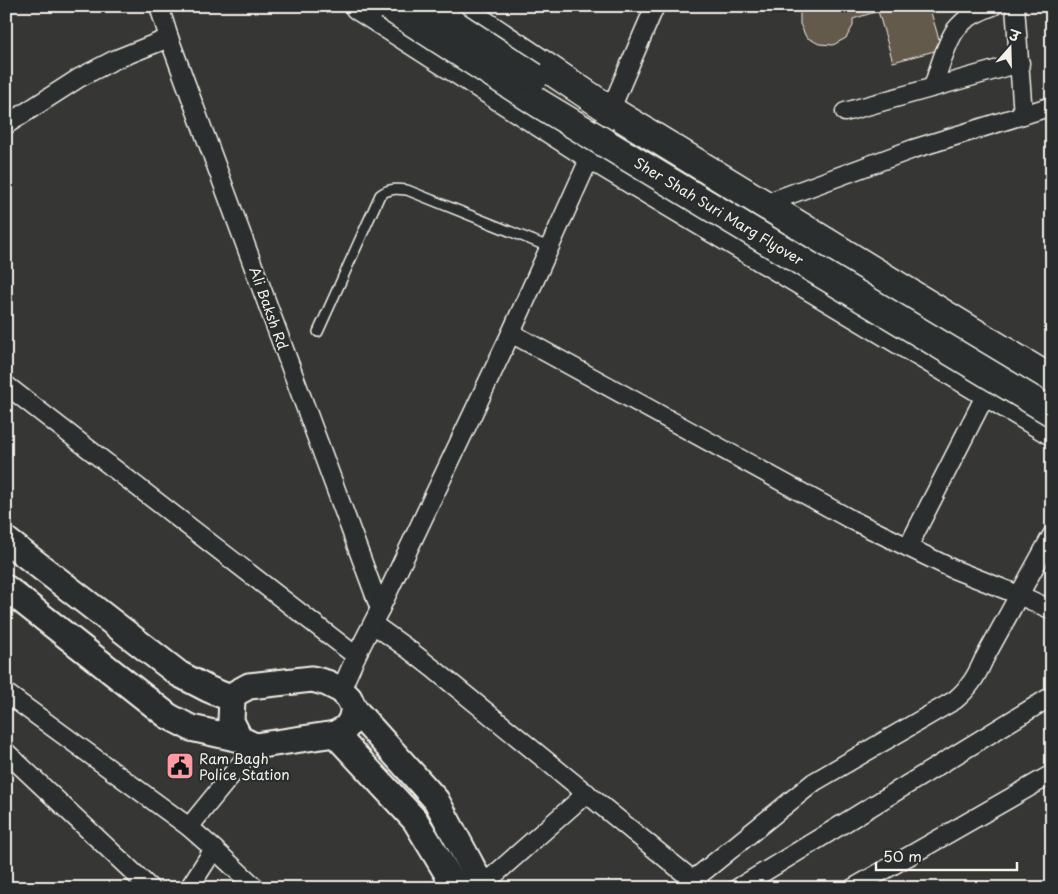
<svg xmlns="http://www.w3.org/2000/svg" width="1058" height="894" font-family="'Playpen Sans','Playpen Sans Deva',sans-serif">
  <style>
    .building { fill: #645a4b; stroke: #f4f1e8 }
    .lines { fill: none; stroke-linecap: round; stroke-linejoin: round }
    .service-casing { stroke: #f4f1e8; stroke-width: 12 }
    .minor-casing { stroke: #f4f1e8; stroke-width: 21 }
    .secondary-casing { stroke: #f4f1e8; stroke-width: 29 }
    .trunk-casing { stroke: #f4f1e8; stroke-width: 31 }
    .service { stroke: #2a2d2e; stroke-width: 9 }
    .minor { stroke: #2a2d2e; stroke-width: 18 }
    .secondary { stroke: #2a2d2e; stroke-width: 25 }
    .trunk { stroke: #2a2d2e; stroke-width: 28 }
    .trunk-bridge-casing { stroke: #f4f1e8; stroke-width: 31; stroke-linecap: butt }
    .trunk-bridge { stroke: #2a2d2e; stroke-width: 28 }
    .labels { text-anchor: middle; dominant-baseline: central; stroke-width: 4.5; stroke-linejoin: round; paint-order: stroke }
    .street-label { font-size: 14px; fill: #f4f1e8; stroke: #2a2d2e }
    .poi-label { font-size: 14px; fill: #f4f1e8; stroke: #2a2d2e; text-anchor: start }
  </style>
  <rect width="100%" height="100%" fill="#363634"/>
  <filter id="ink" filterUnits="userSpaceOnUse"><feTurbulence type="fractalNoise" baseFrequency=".02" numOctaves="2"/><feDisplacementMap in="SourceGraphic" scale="10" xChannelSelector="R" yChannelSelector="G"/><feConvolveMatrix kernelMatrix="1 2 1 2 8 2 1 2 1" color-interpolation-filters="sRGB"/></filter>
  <g filter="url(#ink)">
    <polygon class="building" points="803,6 929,6 942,49 893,62 878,11 853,19 853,26 846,38 833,45 819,44 806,37 800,24 800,10"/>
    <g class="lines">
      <defs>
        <path id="service" d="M318 332 380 195C389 188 397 189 407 190L549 247"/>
        <g id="minor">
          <polyline points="159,6 169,38 380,609"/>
          <polyline points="1015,6 1023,115"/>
          <path d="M933 87C938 72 948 36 959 26 968 16 980 11 993 6"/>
          <polyline points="845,112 1020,63"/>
          <polyline points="6,125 79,78 114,60 169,38"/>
          <polyline points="764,204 913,149 1052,106"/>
          <polyline points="511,333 850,519 953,569 1019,595 1052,610"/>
          <polyline points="6,385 356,656"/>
          <polyline points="908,547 987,392"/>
          <polyline points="373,624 408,649 435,670 700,886"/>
          <polyline points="341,690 356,656 380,609 511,333 591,155 655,6"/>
          <polyline points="6,693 189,827 214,849 189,888"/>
          <polyline points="6,752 150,888"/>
          <polyline points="189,827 255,746"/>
          <polyline points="214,849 256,888"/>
          <path d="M693 880 814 782 955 700C970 687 976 677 984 659L1052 535"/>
          <polyline points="484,884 587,793"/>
          <polyline points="738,888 1052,696"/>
          <polyline points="853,888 1052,774"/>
        </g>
        <g id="secondary">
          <polyline points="6,540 179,674 208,689 232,699"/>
          <polyline points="6,588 168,716 191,728 240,739"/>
          <polygon points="312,679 327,683 341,690 349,698 354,709 351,720 346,728 335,734 255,746 240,739 231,721 232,699 236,693 249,686"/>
          <polyline points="354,709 436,800 471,865 476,875 488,888"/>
          <polyline points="335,734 415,820 450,878 457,888"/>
        </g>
        <g id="trunk">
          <polyline points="359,6 591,155 1052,431"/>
          <polyline points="455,6 610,110 1052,380"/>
        </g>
      </defs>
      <use href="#service" class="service-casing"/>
      <use href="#minor" class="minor-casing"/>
      <use href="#secondary" class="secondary-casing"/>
      <use href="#trunk" class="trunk-casing"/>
      <use href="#service" class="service"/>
      <use href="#minor" class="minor"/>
      <use href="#secondary" class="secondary"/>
      <use href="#trunk" class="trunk"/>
      <defs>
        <g id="trunk-bridge">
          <polyline points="388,6 540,104 1052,412"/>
          <polyline points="426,6 534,77"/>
        </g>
      </defs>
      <use href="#trunk-bridge" class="trunk-bridge-casing"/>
      <use href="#trunk-bridge" class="trunk-bridge"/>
    </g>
  </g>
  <defs>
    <symbol id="civic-square" viewBox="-11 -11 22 22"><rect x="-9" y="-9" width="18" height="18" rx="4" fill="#ff9aa2" stroke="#2a2d2e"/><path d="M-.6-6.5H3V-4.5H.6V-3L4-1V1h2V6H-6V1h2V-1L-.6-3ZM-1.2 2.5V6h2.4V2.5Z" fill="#111"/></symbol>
  </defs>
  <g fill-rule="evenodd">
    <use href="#civic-square" x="164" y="750" width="32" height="32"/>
  </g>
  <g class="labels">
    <g class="street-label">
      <text transform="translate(719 211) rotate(31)">Sher Shah Suri Marg Flyover</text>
      <text transform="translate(269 308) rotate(70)">Ali Baksh Rd</text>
    </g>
    <g class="poi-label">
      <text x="199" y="758">Ram Bagh<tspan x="199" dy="16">Police Station</tspan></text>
    </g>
  </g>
  <rect width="1058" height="894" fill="none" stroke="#2a2d2e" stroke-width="25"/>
  <rect x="12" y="12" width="1033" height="869" fill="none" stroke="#f4f1e8" stroke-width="2" filter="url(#ink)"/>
  <g transform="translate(1010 48) rotate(20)" stroke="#2a2d2e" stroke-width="4" paint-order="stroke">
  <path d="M0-4L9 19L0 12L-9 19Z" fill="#f4f1e8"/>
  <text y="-8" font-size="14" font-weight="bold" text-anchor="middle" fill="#f4f1e8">उ</text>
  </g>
  <path d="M876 862v8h141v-8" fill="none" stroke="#f4f1e8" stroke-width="2.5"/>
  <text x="883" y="862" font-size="15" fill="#f4f1e8" stroke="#2a2d2e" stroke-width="4" paint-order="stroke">50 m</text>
</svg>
